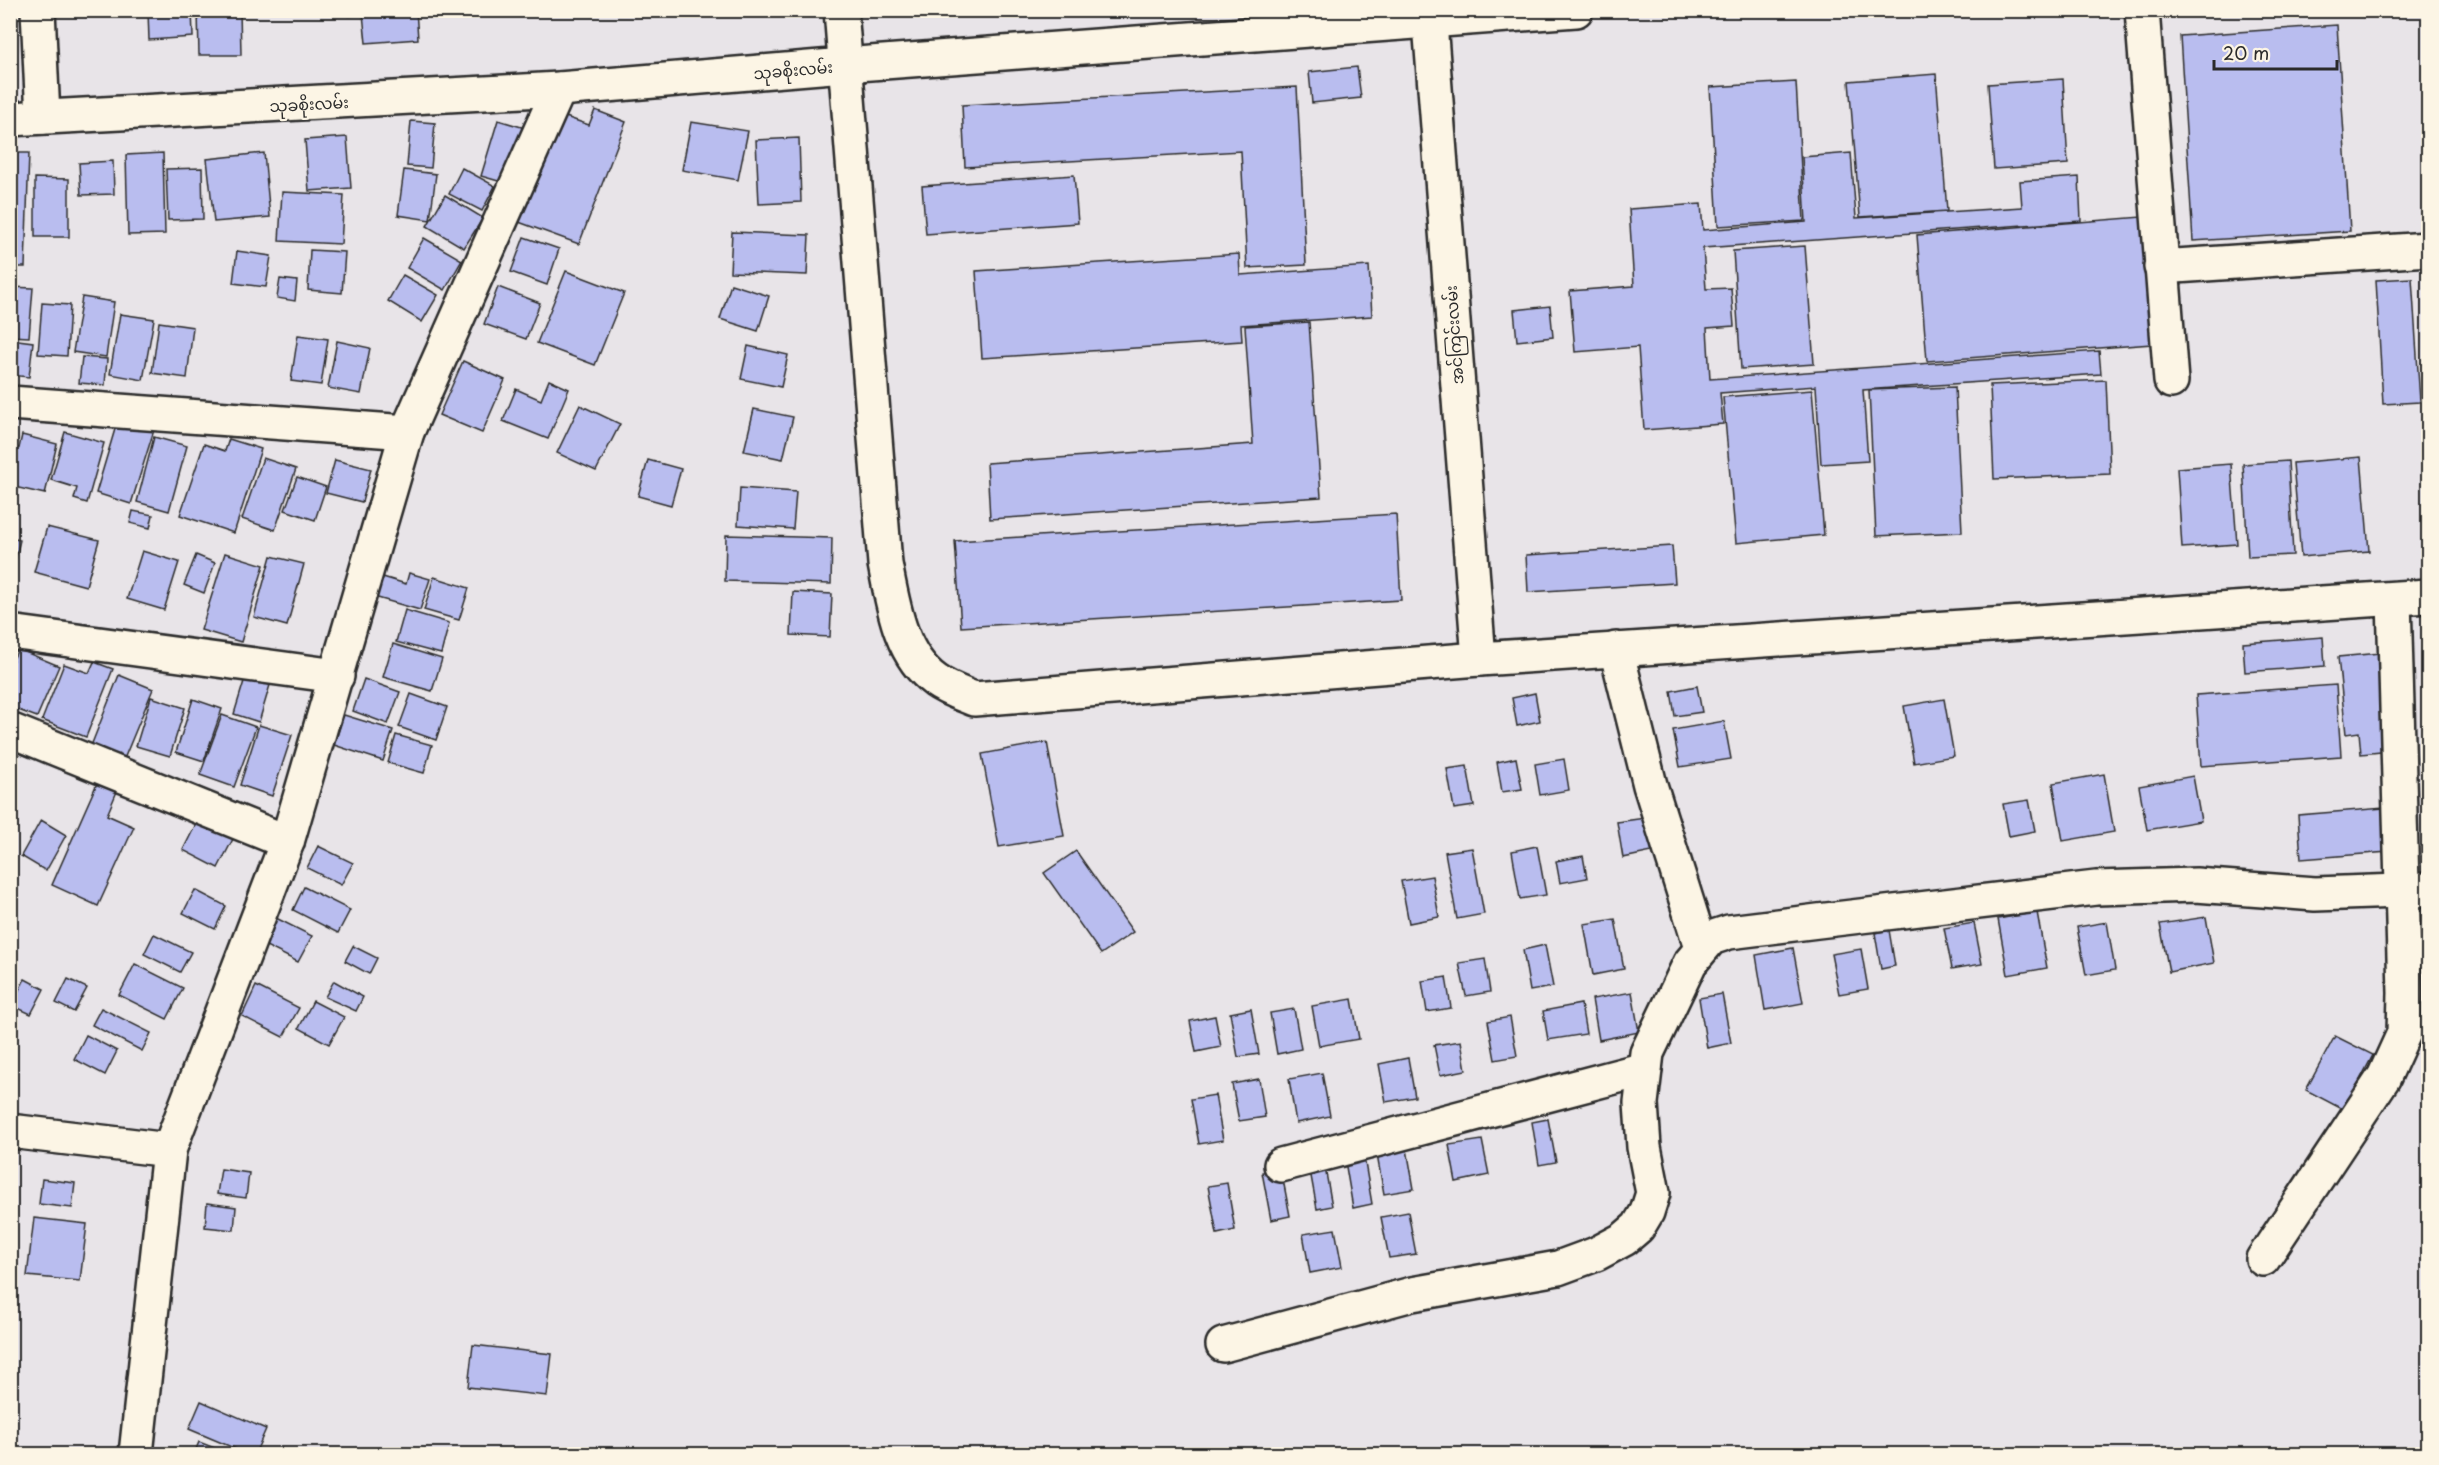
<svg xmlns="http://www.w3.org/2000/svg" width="2439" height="1465" font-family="'Playpen Sans','Noto Sans Myanmar',sans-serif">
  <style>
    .building { fill: #b9bdef; stroke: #2b2b2b; stroke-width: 1.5 }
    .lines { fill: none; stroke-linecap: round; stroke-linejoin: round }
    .minor-casing { stroke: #2b2b2b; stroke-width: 38 }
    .minor { stroke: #fcf5e5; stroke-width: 33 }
    .labels { text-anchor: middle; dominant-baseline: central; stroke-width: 4.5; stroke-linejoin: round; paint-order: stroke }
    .street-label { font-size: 16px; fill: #2b2b2b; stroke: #fcf5e5 }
  </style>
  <rect width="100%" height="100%" fill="#e8e4e8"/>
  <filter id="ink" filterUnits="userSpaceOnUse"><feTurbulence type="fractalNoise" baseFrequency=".0167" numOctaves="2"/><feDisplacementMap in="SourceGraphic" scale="12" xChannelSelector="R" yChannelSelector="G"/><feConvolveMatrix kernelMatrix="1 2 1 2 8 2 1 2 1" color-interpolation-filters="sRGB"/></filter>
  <g filter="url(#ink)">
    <g class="building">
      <polygon points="125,10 192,10 193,37 149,40 148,11 125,13"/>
      <polygon points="198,10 240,10 241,55 199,55"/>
      <polygon points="348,10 416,10 418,39 366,43 363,14 349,16"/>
      <polygon points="739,10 788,10 740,16"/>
      <polygon points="2337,25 2350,231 2193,241 2180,36"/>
      <polygon points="1357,67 1361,98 1312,103 1309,72"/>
      <polygon points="1936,74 1947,211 1860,217 1849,81"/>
      <polygon points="2063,79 2068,164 1994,169 1988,84"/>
      <polygon points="1796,82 1804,221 1718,226 1710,87"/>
      <polygon points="1297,87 1306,265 1247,268 1241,151 965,167 962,105"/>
      <polygon points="595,110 626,122 579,244 516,221 557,114 589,125"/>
      <polygon points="498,120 525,128 509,184 481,176"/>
      <polygon points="411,121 435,123 431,168 407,166"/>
      <polygon points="691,122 748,131 738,180 682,170"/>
      <polygon points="347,137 351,188 309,191 305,140"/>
      <polygon points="799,138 801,202 759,204 756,140"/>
      <polygon points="10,153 29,153 25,267 10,267"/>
      <polygon points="163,153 165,234 128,235 126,155"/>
      <polygon points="264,153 270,217 214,222 207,159"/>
      <polygon points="1851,153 1856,218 2022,207 2020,181 2079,177 2081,221 1703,248 1706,289 1731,288 1734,326 1707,328 1710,379 2099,351 2101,374 1863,390 1868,461 1821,464 1816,386 1720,393 1723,424 1644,430 1638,347 1575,352 1570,291 1634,286 1629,209 1701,204 1703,230 1806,222 1802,157"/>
      <polygon points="113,161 114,194 81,195 79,163"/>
      <polygon points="202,168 203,219 168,220 166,169"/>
      <polygon points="462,168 495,186 482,211 449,194"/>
      <polygon points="404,170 436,174 430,220 398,215"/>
      <polygon points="1074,175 1078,223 926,234 922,186"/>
      <polygon points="35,178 69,179 69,237 35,237"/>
      <polygon points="282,192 344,195 341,244 279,241"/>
      <polygon points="445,195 483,218 464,248 427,226"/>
      <polygon points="2142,217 2152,344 1927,361 1917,235"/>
      <polygon points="732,232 809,235 807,275 730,272"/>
      <polygon points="524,237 559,249 547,285 511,272"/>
      <polygon points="424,238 462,260 445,290 407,268"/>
      <polygon points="1805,246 1814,364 1741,369 1733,251"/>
      <polygon points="310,250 345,252 342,293 308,290"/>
      <polygon points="237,251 271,256 266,287 233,283"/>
      <polygon points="1239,254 1240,275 1369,266 1372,316 1241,325 1242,341 982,358 976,271"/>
      <polygon points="566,271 624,293 595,365 537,343"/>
      <polygon points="403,275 438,295 422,322 388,301"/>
      <polygon points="2412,278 2420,402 2383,404 2376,280"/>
      <polygon points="280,279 297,281 295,301 277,298"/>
      <polygon points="731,284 769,296 758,331 720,319"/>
      <polygon points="10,287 33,288 29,337 10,336"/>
      <polygon points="498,287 540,303 526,339 484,324"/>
      <polygon points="82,297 114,302 106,357 73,352"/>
      <polygon points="42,303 70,305 67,356 38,354"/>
      <polygon points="1550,306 1553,337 1517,341 1514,310"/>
      <polygon points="120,314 154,319 143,380 110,374"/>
      <polygon points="159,322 193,327 187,378 152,373"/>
      <polygon points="1309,322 1321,497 990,519 987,463 1253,444 1245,326"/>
      <polygon points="298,335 328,339 321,385 291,381"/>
      <polygon points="10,339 33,342 29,377 10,375"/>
      <polygon points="337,341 370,348 361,394 328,388"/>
      <polygon points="748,346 788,355 781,387 741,379"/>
      <polygon points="82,357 107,359 105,385 79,383"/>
      <polygon points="463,361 505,380 482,433 439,415"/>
      <polygon points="549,380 569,389 548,439 503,421 516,389 541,400"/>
      <polygon points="2106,380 2110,474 1994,479 1990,385"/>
      <polygon points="1955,387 1962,532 1876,536 1869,390"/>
      <polygon points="1812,390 1824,535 1736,543 1723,397"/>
      <polygon points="580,405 620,424 596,471 557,453"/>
      <polygon points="754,409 793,417 783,459 744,451"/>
      <polygon points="118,419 154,430 131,504 96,493"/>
      <polygon points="65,432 104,443 87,503 74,499 77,488 51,480"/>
      <polygon points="22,435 57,444 45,494 10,486 10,446 19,448"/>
      <polygon points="154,437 187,446 169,511 137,502"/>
      <polygon points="229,439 261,449 234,533 180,515 204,444 225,451"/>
      <polygon points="2361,457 2369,551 2301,557 2293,463"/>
      <polygon points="263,458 296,469 275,530 242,519"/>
      <polygon points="335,460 371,469 362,502 326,493"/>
      <polygon points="648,460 681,469 671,505 638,496"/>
      <polygon points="2288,461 2293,555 2248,557 2243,464"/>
      <polygon points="2231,464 2237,544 2182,548 2177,468"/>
      <polygon points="297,477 326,487 315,520 285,510"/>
      <polygon points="740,488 796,492 793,529 738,525"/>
      <polygon points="133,511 153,515 150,528 130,523"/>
      <polygon points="1396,514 1401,600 961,627 955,541"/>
      <polygon points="47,527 99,540 86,586 34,572"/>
      <polygon points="726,535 832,538 831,584 725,581"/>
      <polygon points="10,538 20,540 10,581"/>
      <polygon points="1672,546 1675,583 1528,592 1526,555"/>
      <polygon points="142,551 179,562 164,610 127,599"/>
      <polygon points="225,553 264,565 241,642 201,630"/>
      <polygon points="196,555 215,563 204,593 184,585"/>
      <polygon points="271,556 304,564 287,626 254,617"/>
      <polygon points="409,573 430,579 420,610 367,595 373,574 406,584"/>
      <polygon points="434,577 469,588 459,620 424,610"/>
      <polygon points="793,592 832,594 830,637 791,635"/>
      <polygon points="405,610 449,623 441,654 396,642"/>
      <polygon points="2323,637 2325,666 2245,672 2243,643"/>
      <polygon points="393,644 442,659 432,691 383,677"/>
      <polygon points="18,649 59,666 37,717 10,707 10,666"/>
      <polygon points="2380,653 2391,751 2361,754 2359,732 2346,734 2338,657"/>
      <polygon points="94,662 113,669 86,737 42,720 64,664 89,673"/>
      <polygon points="119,675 153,689 124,759 91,746"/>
      <polygon points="245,678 270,685 259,722 234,714"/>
      <polygon points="364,679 400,692 388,724 353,711"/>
      <polygon points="2336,685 2341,756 2201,766 2196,695"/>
      <polygon points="1697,686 1702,712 1675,716 1671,691"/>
      <polygon points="1535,693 1540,721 1517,726 1512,698"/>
      <polygon points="411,694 447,707 436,740 399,727"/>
      <polygon points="151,697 185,708 170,756 136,746"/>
      <polygon points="193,699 222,709 204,761 176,752"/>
      <polygon points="1944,699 1954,756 1914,763 1904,706"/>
      <polygon points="222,715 256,727 234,787 200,775"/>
      <polygon points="344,715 393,730 383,761 334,745"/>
      <polygon points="1724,721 1731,759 1680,767 1673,730"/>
      <polygon points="259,725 292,735 272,796 240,785"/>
      <polygon points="396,735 432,745 424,773 388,763"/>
      <polygon points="1047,742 1064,836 999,847 982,754"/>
      <polygon points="1516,758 1522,789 1502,792 1497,762"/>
      <polygon points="1564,759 1569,790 1540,795 1535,764"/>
      <polygon points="1467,766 1474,806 1454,809 1447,769"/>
      <polygon points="2104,774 2114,832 2063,841 2053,783"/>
      <polygon points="2193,776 2201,821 2147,830 2139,786"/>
      <polygon points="98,781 118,789 107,815 134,827 98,906 52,885"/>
      <polygon points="2029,800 2035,831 2009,836 2003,804"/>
      <polygon points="2384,808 2388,852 2301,859 2298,815"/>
      <polygon points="199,818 234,837 218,868 183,850"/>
      <polygon points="1645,818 1652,852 1623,858 1617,822"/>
      <polygon points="41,820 66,835 46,871 21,856"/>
      <polygon points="318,846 353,863 341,885 307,868"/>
      <polygon points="1537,846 1546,895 1520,899 1512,851"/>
      <polygon points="1472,848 1484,914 1457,919 1445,852"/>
      <polygon points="1076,851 1133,932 1101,954 1044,873"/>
      <polygon points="1583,856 1587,878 1560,883 1556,861"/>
      <polygon points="1432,876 1439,917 1409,923 1401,881"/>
      <polygon points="304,887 350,910 338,933 293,910"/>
      <polygon points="195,890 226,906 215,929 183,913"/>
      <polygon points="2037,912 2047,968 2008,975 1998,919"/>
      <polygon points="272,916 312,936 298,962 258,942"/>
      <polygon points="2206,917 2214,963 2169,972 2160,924"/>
      <polygon points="1615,919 1624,969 1593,975 1584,924"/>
      <polygon points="2107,922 2115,970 2086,975 2077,927"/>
      <polygon points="1974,923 1982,964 1952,969 1944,928"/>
      <polygon points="1889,930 1895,966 1881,969 1875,933"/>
      <polygon points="154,934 191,952 180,972 144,954"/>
      <polygon points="1545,945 1553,987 1530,991 1523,950"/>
      <polygon points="353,946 377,958 369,974 345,961"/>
      <polygon points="1793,948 1803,1003 1765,1010 1756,955"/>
      <polygon points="1861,949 1868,989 1839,994 1831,954"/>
      <polygon points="1485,959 1490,992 1466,996 1459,963"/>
      <polygon points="135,964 183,988 167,1019 119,995"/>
      <polygon points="1446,977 1451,1008 1427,1012 1422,981"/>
      <polygon points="25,979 44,989 31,1014 11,1005"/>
      <polygon points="68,979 87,988 74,1012 56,1003"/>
      <polygon points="334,981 363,997 356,1011 325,997"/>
      <polygon points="256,986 299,1008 283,1037 242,1016"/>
      <polygon points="1632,992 1639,1032 1599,1040 1592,999"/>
      <polygon points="1722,994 1731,1043 1707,1048 1699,998"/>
      <polygon points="1352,999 1359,1039 1319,1046 1312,1006"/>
      <polygon points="313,1001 344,1017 329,1044 299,1028"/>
      <polygon points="1581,1004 1586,1034 1548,1040 1543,1011"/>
      <polygon points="101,1008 151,1033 142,1051 92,1025"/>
      <polygon points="1251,1009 1259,1054 1238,1057 1230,1013"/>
      <polygon points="1294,1009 1301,1049 1277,1054 1270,1013"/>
      <polygon points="1215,1016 1221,1047 1196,1052 1190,1021"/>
      <polygon points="1510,1017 1517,1056 1495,1060 1488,1021"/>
      <polygon points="86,1035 117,1051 105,1075 74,1059"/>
      <polygon points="2335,1036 2373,1055 2344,1110 2306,1090"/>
      <polygon points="1461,1041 1466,1070 1440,1075 1434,1045"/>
      <polygon points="1408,1058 1415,1097 1386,1102 1379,1064"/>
      <polygon points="1322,1073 1330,1116 1296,1123 1289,1079"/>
      <polygon points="1259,1079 1265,1117 1239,1121 1232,1084"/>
      <polygon points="1215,1095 1223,1140 1199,1144 1191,1099"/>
      <polygon points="1548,1119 1556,1162 1539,1165 1532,1122"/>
      <polygon points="1482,1140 1489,1175 1456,1182 1449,1145"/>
      <polygon points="1407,1149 1414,1189 1384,1194 1377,1155"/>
      <polygon points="1364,1157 1372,1204 1353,1208 1345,1161"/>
      <polygon points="1324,1162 1332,1206 1317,1209 1309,1165"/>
      <polygon points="221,1169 249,1173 246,1198 217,1194"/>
      <polygon points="1281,1169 1290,1216 1271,1220 1262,1172"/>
      <polygon points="42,1179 75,1183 72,1208 39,1204"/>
      <polygon points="1227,1183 1235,1230 1217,1234 1208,1186"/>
      <polygon points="207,1203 236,1207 234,1230 205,1227"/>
      <polygon points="1408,1212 1416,1254 1389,1258 1381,1217"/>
      <polygon points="34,1218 87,1224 80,1281 27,1276"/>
      <polygon points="1335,1229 1342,1267 1310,1273 1303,1234"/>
      <polygon points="473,1345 552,1354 547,1396 468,1387"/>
      <polygon points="201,1401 266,1429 255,1454 248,1454 189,1429"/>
      <polygon points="199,1442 230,1454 194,1454"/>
    </g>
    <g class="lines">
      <defs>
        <g id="minor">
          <polyline points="38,10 43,117"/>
          <path d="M841 10 885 564C893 605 900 655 936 681 947 689 962 694 974 699L1479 659 2428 596"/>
          <polyline points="1429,10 1479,659"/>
          <polyline points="2142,10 2171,381"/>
          <polyline points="10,119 559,89 844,65 1576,10"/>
          <polyline points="2161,267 2428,249"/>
          <polyline points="10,403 407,432"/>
          <polyline points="10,632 337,676"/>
          <polyline points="1616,649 1650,785 1701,947"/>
          <polyline points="10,730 287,842"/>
          <polyline points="10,1131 169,1150"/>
          <polyline points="1281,1165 1645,1069"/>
          <polyline points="2263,1259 2384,1077 2404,1033 2405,993 2394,599"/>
          <polyline points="1223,1345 1412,1294 1558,1268 1596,1254 1624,1239 1638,1227 1647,1212 1653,1193 1644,1147 1641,1103 1647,1053 1690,963 1711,938 1729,932 1818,921 2096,888 2196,885 2315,894 2428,890"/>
          <polyline points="136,1454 169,1150 287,842 407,432 559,89"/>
        </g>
      </defs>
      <use href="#minor" class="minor-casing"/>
      <use href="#minor" class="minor"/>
    </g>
  </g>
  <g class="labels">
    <g class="street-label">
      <text transform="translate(793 69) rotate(-5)">သုခစိုးလမ်း</text>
      <text transform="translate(309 103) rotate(-3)">သုခစိုးလမ်း</text>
      <text transform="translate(1453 335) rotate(-94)">အင်ကြင်းလမ်း</text>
    </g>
  </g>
  <rect width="2439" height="1465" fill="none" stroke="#fcf5e5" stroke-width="36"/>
  <rect x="18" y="18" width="2403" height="1429" fill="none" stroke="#2b2b2b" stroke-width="2" filter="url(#ink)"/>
  <path d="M2214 60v9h123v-9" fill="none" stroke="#2b2b2b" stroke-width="3"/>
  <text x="2223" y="60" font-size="18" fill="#2b2b2b" stroke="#fcf5e5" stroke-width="4.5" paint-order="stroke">20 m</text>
</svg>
